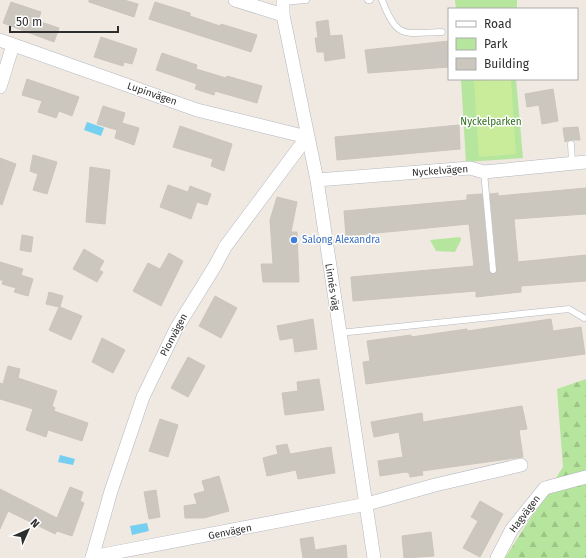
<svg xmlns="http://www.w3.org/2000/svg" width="586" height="558" font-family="'Fira Sans',sans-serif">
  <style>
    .forest { fill: url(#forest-firs) }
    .park { fill: #b6e59e }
    .pitch { fill: #c9ec9a }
    .water { fill: #75cff0 }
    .building { fill: #cbc7bf; stroke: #cbc5ba }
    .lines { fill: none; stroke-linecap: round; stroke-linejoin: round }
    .lane-casing { stroke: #b4b7c1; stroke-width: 7 }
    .street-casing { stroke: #b4b7c1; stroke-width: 14 }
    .lane { stroke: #fff; stroke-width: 6 }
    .street { stroke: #fff; stroke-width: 13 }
    .shop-dot { fill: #3f7fe0; stroke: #fff; stroke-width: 1.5 }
    .labels { text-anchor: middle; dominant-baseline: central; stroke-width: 3; stroke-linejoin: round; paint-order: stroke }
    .street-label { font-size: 10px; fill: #2e2e2e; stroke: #fff }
    .park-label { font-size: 10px; fill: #2c6e1b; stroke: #fff }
    .shop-label { font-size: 10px; fill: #366cbe; stroke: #fff; text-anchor: start }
  </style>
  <defs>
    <pattern id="forest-firs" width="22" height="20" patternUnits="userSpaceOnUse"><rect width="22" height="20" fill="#b6e59e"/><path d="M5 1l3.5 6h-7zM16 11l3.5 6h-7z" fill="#9dc588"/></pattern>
  </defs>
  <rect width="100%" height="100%" fill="#efe9e1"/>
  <polygon class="forest" points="586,379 586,558 505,558 563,467 557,389"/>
  <g class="park">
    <polygon points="455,0 517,0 517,9 456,9"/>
    <polygon points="461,79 516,79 523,158 466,162"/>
    <polygon points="460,237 461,240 455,252 436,251 430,240"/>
  </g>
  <polygon class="pitch" points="511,79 516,154 479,157 474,81"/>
  <g class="water">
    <polygon points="87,122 104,128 101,136 84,130"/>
    <polygon points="60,455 75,459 73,465 58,462"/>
    <polygon points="147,523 149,531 132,535 130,526"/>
  </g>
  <g class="building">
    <polygon points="89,0 124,0 138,4 134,17 89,2"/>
    <polygon points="11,2 41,12 38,21 59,28 54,42 3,23"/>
    <polygon points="155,2 190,13 190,16 220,26 221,24 257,35 251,52 149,19"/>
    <polygon points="328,20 330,36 342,35 345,58 325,61 324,52 317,52 315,38 318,38 316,22"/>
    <polygon points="101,37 137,49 132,64 124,62 123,66 94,57"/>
    <polygon points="449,41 449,67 368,73 365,50"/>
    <polygon points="162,53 197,65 196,69 226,78 227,76 262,86 257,103 215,91 214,95 195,89 197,84 156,70"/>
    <polygon points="27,79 79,97 72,116 59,111 56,118 38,112 42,101 22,95"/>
    <polygon points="553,89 558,121 542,124 539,105 527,107 525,94"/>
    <polygon points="103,106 125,113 122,123 139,128 134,145 115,138 117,130 97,124"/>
    <polygon points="459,125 460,149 337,160 335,137"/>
    <polygon points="180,126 232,144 224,171 211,166 213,159 173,147"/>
    <polygon points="578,127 580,140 570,140 565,142 563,128"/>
    <polygon points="33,155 57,162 47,194 33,190 38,174 30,171"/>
    <polygon points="0,158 16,164 2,205 0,204"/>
    <polygon points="90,167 110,170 105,224 86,222"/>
    <polygon points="168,185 188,192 190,186 211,194 207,205 197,202 191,219 160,207"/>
    <polygon points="586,188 586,214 514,219 518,262 586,255 586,281 521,286 521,292 476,297 476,291 353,301 351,277 474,266 469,224 346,236 344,211 467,200 467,195 482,194 489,270 493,274 497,270 490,194 498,193 498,196"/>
    <polygon points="277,197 297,202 291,232 297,232 299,282 263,282 261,264 273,264 270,220"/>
    <polygon points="22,235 33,237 31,252 20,250"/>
    <polygon points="84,249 104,261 99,270 103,272 97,282 73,269"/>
    <polygon points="169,253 183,261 161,306 133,291 148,263 160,269"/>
    <polygon points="0,262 23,269 21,275 33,279 28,296 14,292 16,288 2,284 3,280 0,280"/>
    <polygon points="49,292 63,296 60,307 82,316 71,340 49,330 59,307 46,304"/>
    <polygon points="215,296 237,308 221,338 199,326"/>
    <polygon points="313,319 317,349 295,352 293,338 280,340 277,326"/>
    <polygon points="551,319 553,331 581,327 585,354 366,384 363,362 370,361 367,341 411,335 411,337 467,329 467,331"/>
    <polygon points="102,338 125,350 113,373 92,362"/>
    <polygon points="188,357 205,366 188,397 171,388"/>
    <polygon points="8,366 20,369 18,378 57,391 52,406 55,408 54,411 88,423 82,441 48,430 46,437 26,430 33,409 0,399 0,383 3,384"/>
    <polygon points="319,379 324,410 285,415 282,393 298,391 297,382"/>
    <polygon points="522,406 527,429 519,430 523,457 422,471 423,475 410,477 409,473 406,472 380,476 378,461 403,457 399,432 374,437 371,422 422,413 423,422"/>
    <polygon points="160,419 178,425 168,457 149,451"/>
    <polygon points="287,444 290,454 331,447 335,473 298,479 296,470 267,476 263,458 278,454 276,446"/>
    <polygon points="219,476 229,511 204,518 185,518 184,506 197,504 194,494 205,491 202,481"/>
    <polygon points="70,487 83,492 80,501 84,503 72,536 57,531 55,534 8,511 0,529 0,489 57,518"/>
    <polygon points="156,490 160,517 149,519 144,492"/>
    <polygon points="480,501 503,514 480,557 463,548 478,521 471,517"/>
    <polygon points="431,532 434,556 404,558 402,536"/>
    <polygon points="313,537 315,550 346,545 347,558 303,558 300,539"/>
  </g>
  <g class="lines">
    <defs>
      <g id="lane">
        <polyline points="368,0 370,0"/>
        <path d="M382 0C397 40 404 33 442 32"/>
        <polyline points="283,2 306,0"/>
        <polyline points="571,144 572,163"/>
        <polyline points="484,172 493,270"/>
        <polyline points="339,333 569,309 584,318"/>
      </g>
      <g id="street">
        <polyline points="235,0 283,15"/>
        <polyline points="283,0 283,15 317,180 374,558"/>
        <polyline points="0,40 197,110 307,137 225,247 215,266 176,329 143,397 111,491 92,558"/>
        <polyline points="0,87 13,45"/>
        <polyline points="317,180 470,168 484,172 586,162"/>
        <polyline points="92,557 367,504 435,485 521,465"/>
        <polyline points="497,558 512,529 545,488 586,477"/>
      </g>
    </defs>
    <use href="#lane" class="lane-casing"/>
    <use href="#street" class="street-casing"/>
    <use href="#lane" class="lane"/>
    <use href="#street" class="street"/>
  </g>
  <circle class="shop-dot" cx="294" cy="240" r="4"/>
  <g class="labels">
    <g class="street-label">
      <text transform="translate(152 94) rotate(19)">Lupinvägen</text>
      <text transform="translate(440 171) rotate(-4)">Nyckelvägen</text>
      <text transform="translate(332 287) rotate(81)">Linnés väg</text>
      <text transform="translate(174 335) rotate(-62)">Pionvägen</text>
      <text transform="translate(525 514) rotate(-53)">Hagvägen</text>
      <text transform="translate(230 532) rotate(-11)">Genvägen</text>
    </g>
    <g class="park-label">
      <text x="491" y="122">Nyckelparken</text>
    </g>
    <g class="shop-label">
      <text x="302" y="240">Salong Alexandra</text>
    </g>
  </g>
  <rect x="448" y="8" width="130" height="72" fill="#ffffff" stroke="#ababab"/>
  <rect x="456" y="21" width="20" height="6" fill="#ffffff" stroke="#ababab"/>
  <text x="484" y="28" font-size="12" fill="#2e2e2e">Road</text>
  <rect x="456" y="38" width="20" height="12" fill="#b6e59e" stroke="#ababab"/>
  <text x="484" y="48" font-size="12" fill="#2e2e2e">Park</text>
  <rect x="456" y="58" width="20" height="12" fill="#cbc7bf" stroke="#ababab"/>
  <text x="484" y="68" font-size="12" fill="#2e2e2e">Building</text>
  <g transform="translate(28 530) rotate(45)" stroke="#ffffff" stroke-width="3" paint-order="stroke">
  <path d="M0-3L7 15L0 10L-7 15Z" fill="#2e2e2e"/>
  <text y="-6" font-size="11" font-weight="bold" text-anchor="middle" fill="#2e2e2e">N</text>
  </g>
  <path d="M10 26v6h108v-6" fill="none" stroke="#2e2e2e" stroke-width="2"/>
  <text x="16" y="26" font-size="12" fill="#2e2e2e" stroke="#ffffff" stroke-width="3" paint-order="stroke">50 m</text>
</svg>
